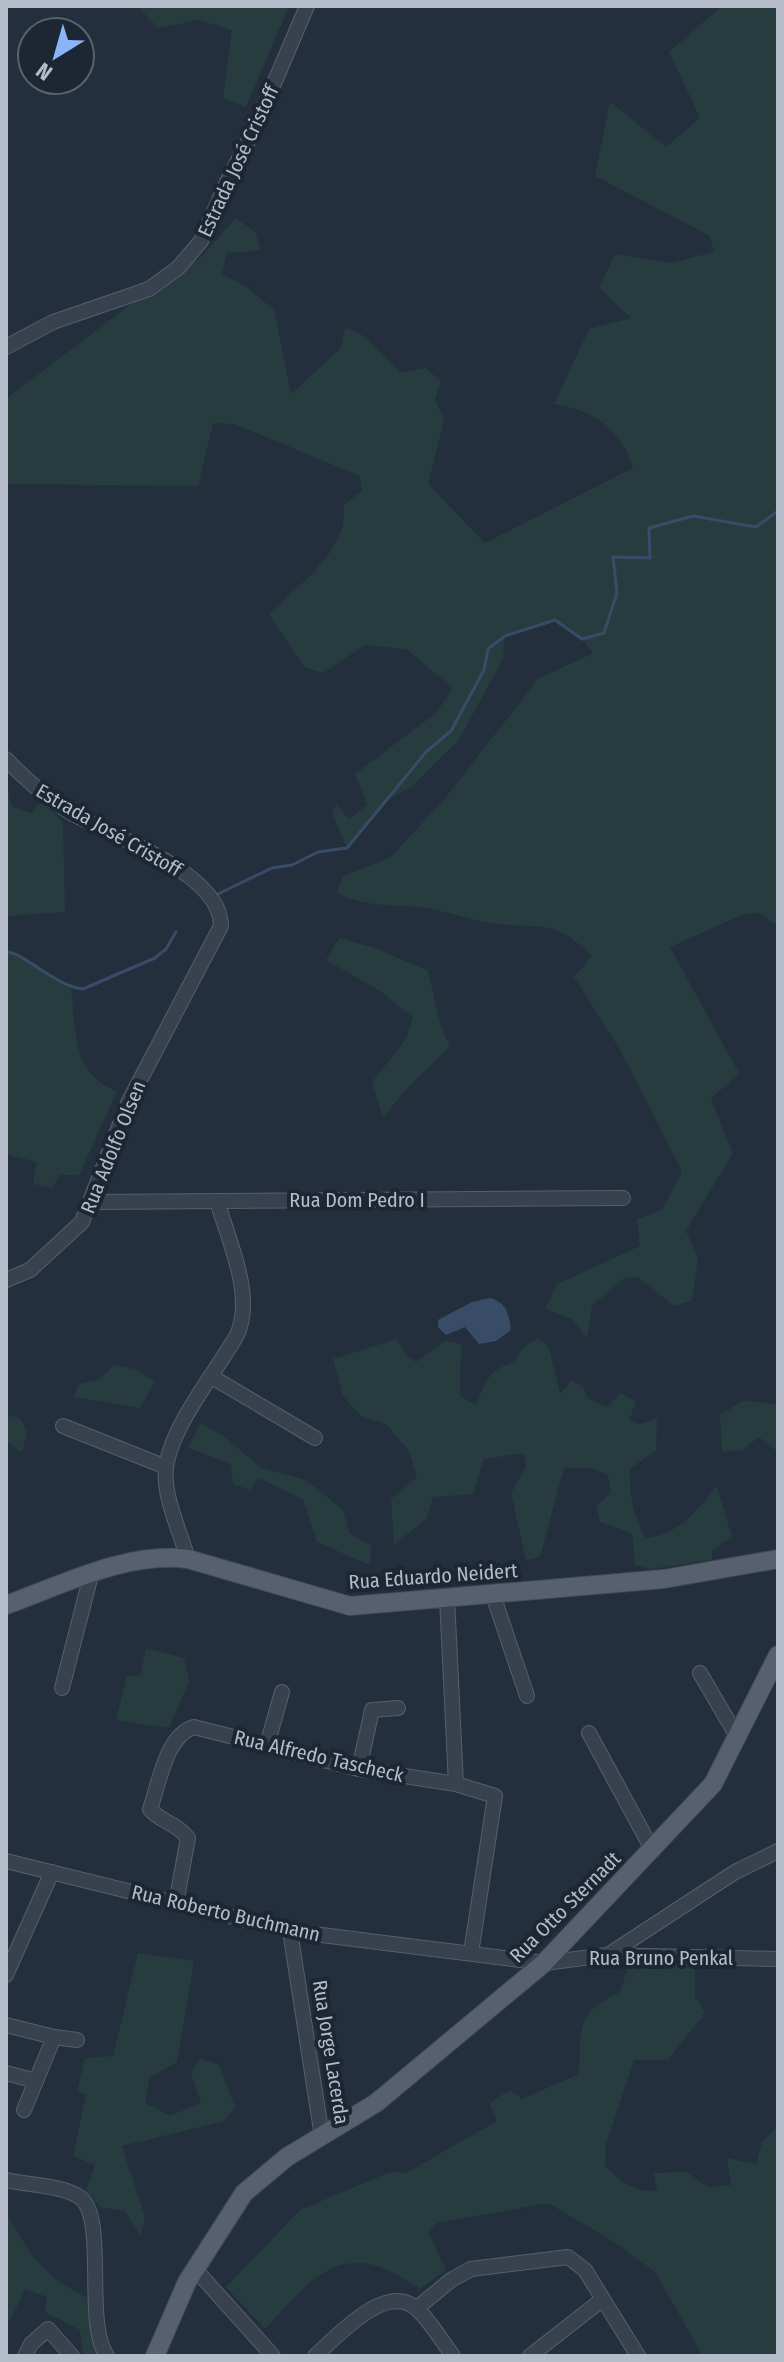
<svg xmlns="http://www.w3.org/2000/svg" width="784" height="2362" font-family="'Fira Sans Condensed',sans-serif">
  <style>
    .green { fill: #263c3f }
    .water { fill: #394c67 }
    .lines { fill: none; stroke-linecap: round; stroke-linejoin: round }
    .stream { stroke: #394c67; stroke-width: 3 }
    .minor-casing { stroke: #565f6c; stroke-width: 16 }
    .major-casing { stroke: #414a57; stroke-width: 20 }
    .minor { stroke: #38414e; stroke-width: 14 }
    .major { stroke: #56606e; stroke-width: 18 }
    .labels { text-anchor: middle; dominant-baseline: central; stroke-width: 8; stroke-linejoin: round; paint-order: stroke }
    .street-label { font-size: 20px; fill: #b4bcc9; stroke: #1d2633 }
  </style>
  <rect width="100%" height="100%" fill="#242f3e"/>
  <g class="green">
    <polygon points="137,6 289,6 246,107 223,98 232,30 199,20 158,28"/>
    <path d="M722 6H778V926L759 913 744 914 670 947 739 1073 711 1099 733 1153 686 1231 698 1258 692 1301 674 1306 638 1277 624 1278 592 1306 587 1338 572 1319 545 1309 557 1284 640 1246 637 1219 662 1210 682 1171 619 1048 574 977 592 956C556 920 546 928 499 924 474 922 451 912 427 908 395 904 366 908 337 893L343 876 390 858 446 797 538 679 593 653 582 639 555 620 505 636 503 659 458 741 411 787 388 799 347 848 332 813 336 804 349 819 367 805 355 774 436 713 453 688 406 649 365 645 323 673 304 667 269 614C296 587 352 548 343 505L362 491 360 476 234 424 213 423 198 486 6 484V399L178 268 200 258 236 218 255 232 261 250 227 253 222 274 247 287 274 310 291 394 341 348 345 327 366 337 401 373 425 368 441 381 435 399 444 420 428 484 485 543 633 468C623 430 592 410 554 404L589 329 631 318 599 288 615 254 671 263 714 252 710 236 595 176 610 102 666 147 700 118 669 52Z"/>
    <polygon points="6,774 11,806 31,813 41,801 63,822 65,912 6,916"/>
    <path d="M339 938 372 947 427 970C436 996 436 1022 450 1046L406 1089 383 1118 372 1082 406 1039 413 1017 383 993 326 960Z"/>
    <path d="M6 952C15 952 58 981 71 988 76 1029 71 1075 117 1091L79 1175H60L52 1188 33 1184 37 1162 6 1154Z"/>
    <path d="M538 1338 549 1348 560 1394 571 1381 583 1385 587 1398 606 1407 621 1393 636 1402 629 1420 639 1424 657 1419 656 1450 630 1469C629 1495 633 1516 646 1538 679 1534 697 1511 717 1486L732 1537 712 1550V1560L650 1569 635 1565 632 1533 600 1522 596 1506 611 1493 608 1475 591 1468H564L540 1557 526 1560 511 1493 526 1467 524 1453 484 1459 473 1494 433 1497 427 1518 394 1545 391 1499 417 1477 409 1451 386 1424 361 1416 343 1396 333 1359 397 1339 405 1354 416 1362 445 1341 461 1344 460 1396 476 1405C486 1382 488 1368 514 1363L524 1347Z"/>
    <polygon points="113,1365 135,1369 155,1382 140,1408 74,1397 79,1384 101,1379"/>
    <polygon points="744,1400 778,1405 778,1452 759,1437 742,1450 722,1452 720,1415"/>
    <polygon points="6,1415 20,1418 27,1432 22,1452 6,1441"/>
    <polygon points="201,1423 226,1438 261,1468 306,1480 343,1510 349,1533 372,1546 369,1565 317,1542 303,1499 258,1478 250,1490 233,1484 231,1464 188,1448"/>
    <polygon points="146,1648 184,1658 189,1681 169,1728 116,1720 127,1675 140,1676"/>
    <polygon points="138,1953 194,1961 177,2062 150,2077 145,2103 170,2116 201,2103 191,2074 200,2058 219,2065 235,2107 224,2121 122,2146 145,2217 141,2236 125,2211 100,2207 86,2191 95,2165 73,2156 86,2095 77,2091 85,2058 113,2056"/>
    <path d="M630 1962 695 1964V1997L705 2013 668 2060H634L606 2144 605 2166C620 2181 635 2193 657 2191L654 2173 687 2172 708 2187 731 2185 727 2158 756 2164 762 2142 778 2126V2356H703L655 2272 617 2244 548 2203 437 2223 428 2232 446 2270 420 2289C345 2236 319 2270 265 2329L226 2287 300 2210 390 2172 406 2173 497 2121 489 2103 510 2090 522 2099 579 2074C581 2029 575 2013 620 1992Z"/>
    <path d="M6 2212C32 2257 41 2275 90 2299L100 2356H83L80 2330 45 2312 47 2297 25 2289 10 2321 6 2320Z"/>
  </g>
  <path class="water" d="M490 1298C507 1303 509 1314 511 1330L496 1341 479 1344 465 1327 446 1335 438 1327V1320L472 1302Z"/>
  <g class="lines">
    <g class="stream">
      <polyline points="218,894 272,868 292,865 318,852 347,848 426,752 451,731 484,670 488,649 505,636 555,620 582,639 604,633 617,593 613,557 650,558 649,528 693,516 756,527 778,511"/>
      <path d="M6 952C24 952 54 986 83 989L155 958 166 949 176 932"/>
    </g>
    <defs>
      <g id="minor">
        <polyline points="6,347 53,322 149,289 178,268 201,241 227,182 255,128 307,6"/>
        <path d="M6 759C25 779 44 796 68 811 108 836 221 871 221 926L129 1101 82 1222 30 1270 6 1280"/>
        <polyline points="91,1202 623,1198"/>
        <polyline points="212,1377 315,1438"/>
        <polyline points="63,1426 166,1467"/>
        <path d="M188 1559C180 1531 163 1497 166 1468 171 1426 216 1372 237 1335 255 1296 228 1239 217 1201"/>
        <polyline points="493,1595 527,1696"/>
        <polyline points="447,1598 456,1784"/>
        <polyline points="700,1673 738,1738"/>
        <polyline points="62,1688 91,1575"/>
        <polyline points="589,1733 653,1851"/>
        <polyline points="267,1745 282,1692"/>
        <polyline points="359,1769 372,1710 398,1708"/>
        <polyline points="6,1861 290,1931 544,1963 607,1955 778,1959"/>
        <path d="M176 1903 188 1838C177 1823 160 1822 150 1809 159 1784 166 1735 194 1727L359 1769 456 1784 495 1796 471 1953"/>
        <polyline points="290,1931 322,2137"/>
        <polyline points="608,1955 735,1872 778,1851"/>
        <polyline points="6,1975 52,1872"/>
        <polyline points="6,2025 54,2037 24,2110"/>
        <polyline points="54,2037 77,2040"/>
        <polyline points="6,2073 36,2081"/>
        <path d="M6 2180C27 2185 60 2185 78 2196 109 2213 83 2322 107 2356"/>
        <polyline points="195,2269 273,2356"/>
        <polyline points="417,2308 451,2280 471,2269 568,2257 585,2270 638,2356"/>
        <polyline points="25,2356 31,2344 48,2329 72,2356"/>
        <path d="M315 2356C337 2337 388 2278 419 2311 432 2324 442 2341 453 2356"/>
        <polyline points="530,2356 603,2299"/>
      </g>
      <g id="major">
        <path d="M6 1605C62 1585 127 1551 188 1559L350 1606 664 1579 778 1559"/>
        <polyline points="155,2356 187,2282 244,2193 287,2157 376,2103 544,1963 713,1784 778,1655"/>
      </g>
    </defs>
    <use href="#minor" class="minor-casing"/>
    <use href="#major" class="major-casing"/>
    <use href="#minor" class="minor"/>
    <use href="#major" class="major"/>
  </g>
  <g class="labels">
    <g class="street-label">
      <text transform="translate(238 161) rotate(-65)">Estrada José Cristoff</text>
      <text transform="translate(109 830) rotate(30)">Estrada José Cristoff</text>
      <text transform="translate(113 1147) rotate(-68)">Rua Adolfo Olsen</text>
      <text x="357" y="1200">Rua Dom Pedro I</text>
      <text transform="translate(433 1576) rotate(-4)">Rua Eduardo Neidert</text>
      <text transform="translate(319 1756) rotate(13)">Rua Alfredo Tascheck</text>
      <text transform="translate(565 1907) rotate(-45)">Rua Otto Sternadt</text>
      <text transform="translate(226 1913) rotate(13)">Rua Roberto Buchmann</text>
      <text x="661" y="1958">Rua Bruno Penkal</text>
      <text transform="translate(331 2052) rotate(81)">Rua Jorge Lacerda</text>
    </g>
  </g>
  <rect width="784" height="2362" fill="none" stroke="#b4bcc9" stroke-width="16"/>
  <g transform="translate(56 56) rotate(217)"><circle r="38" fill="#1d2633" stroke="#59626f" stroke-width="2"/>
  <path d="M0-6L14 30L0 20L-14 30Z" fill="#8ab4f8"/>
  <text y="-12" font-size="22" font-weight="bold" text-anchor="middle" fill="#b4bcc9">N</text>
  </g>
</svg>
